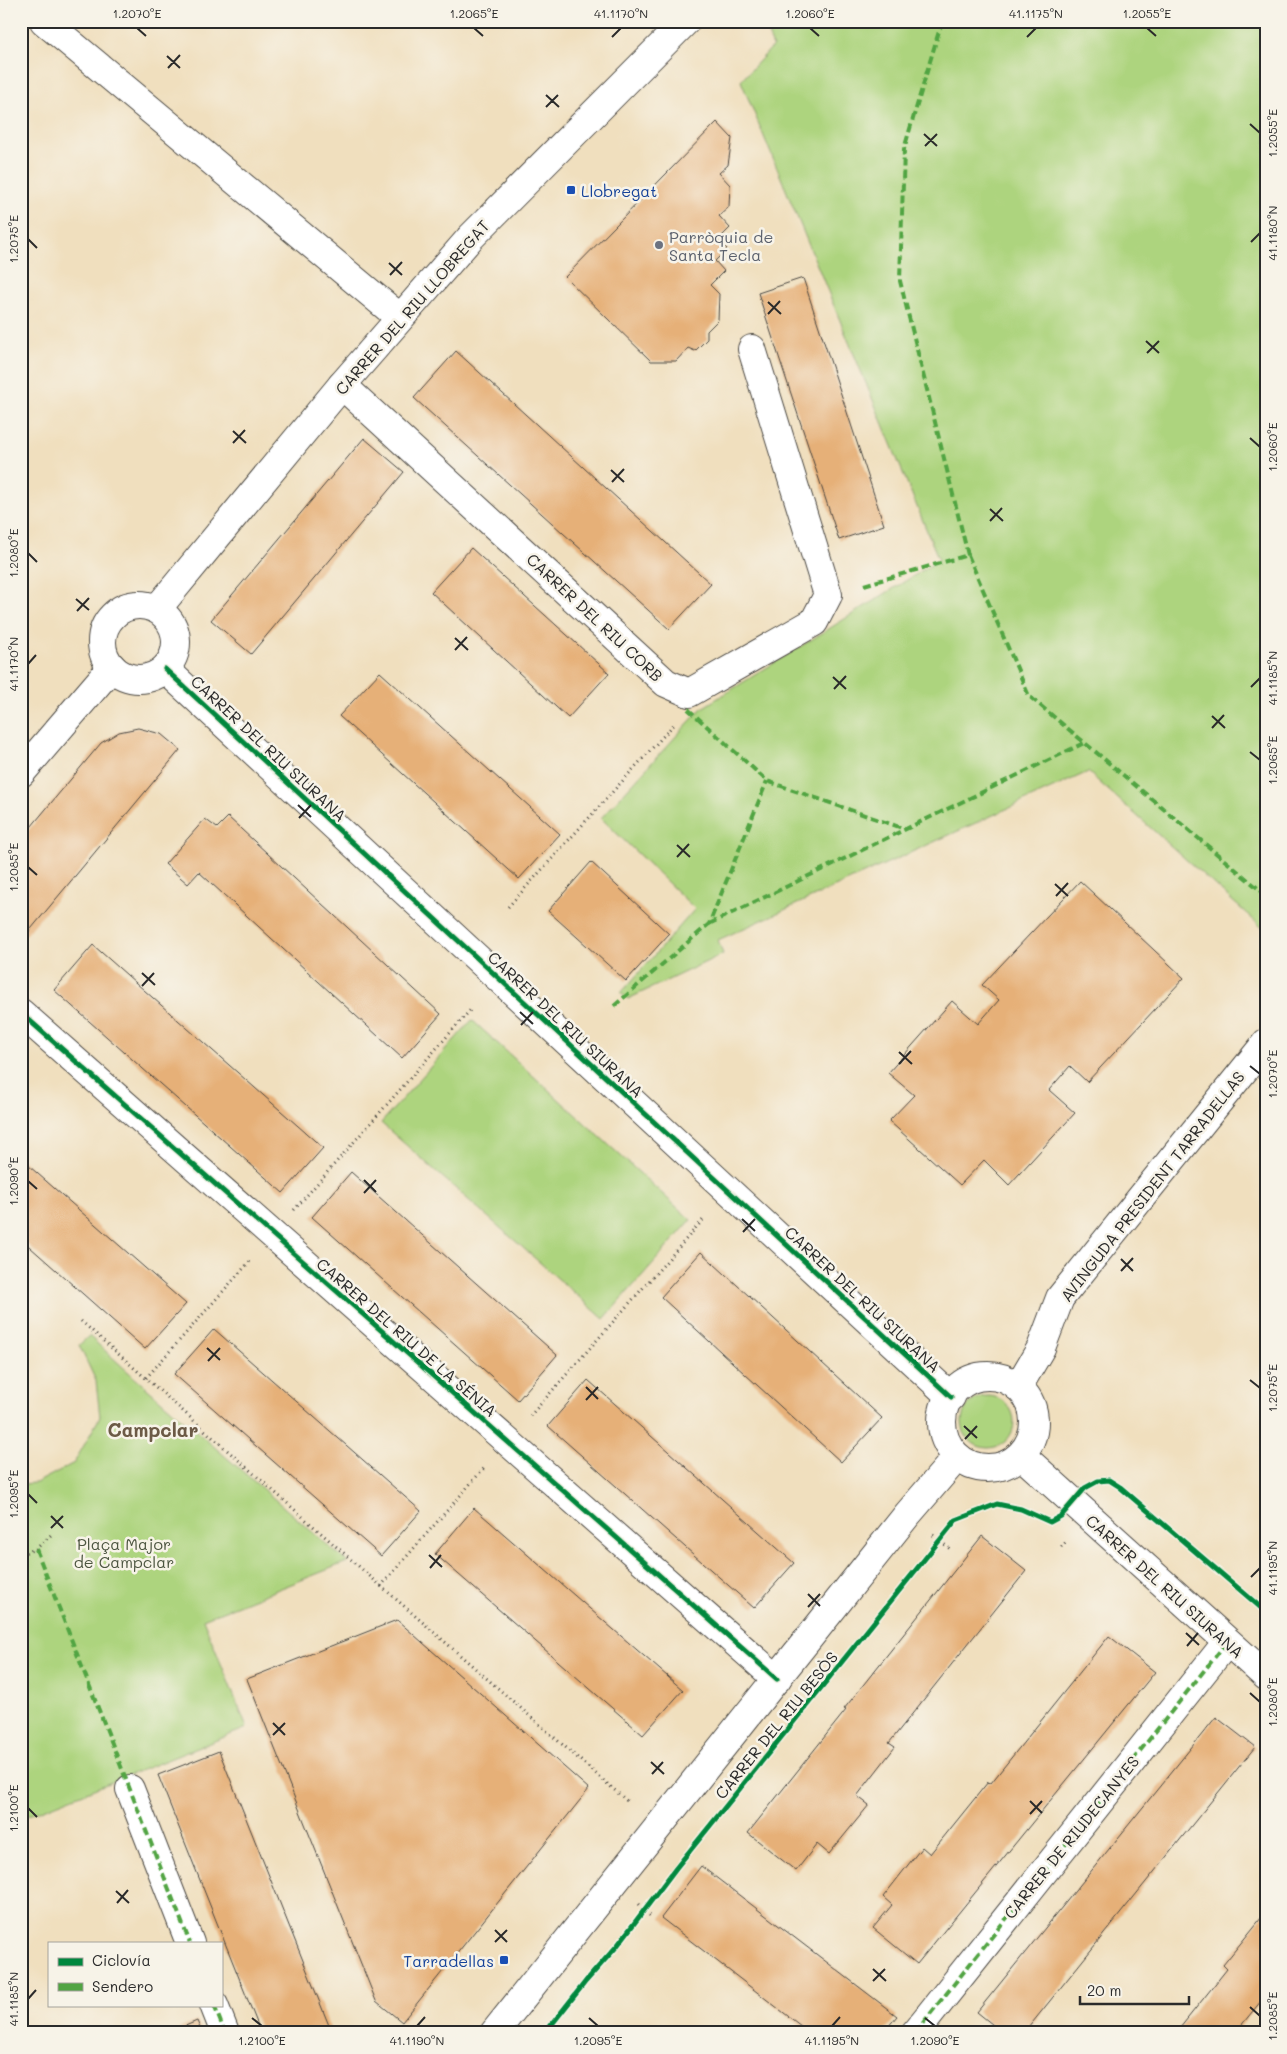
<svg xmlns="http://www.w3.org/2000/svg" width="1287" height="2054" font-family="Mali,sans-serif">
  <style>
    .green { fill: #add47e; stroke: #6c8054 }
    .building { fill: #e6b078 }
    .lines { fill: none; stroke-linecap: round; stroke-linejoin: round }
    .minor-casing { stroke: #494641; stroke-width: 30 }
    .path { stroke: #494641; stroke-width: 3; stroke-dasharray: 1 4; stroke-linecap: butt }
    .minor { stroke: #fff; stroke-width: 28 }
    .quiet { stroke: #51a443; stroke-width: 4; stroke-dasharray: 8 4; stroke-linecap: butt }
    .cycleway-casing { stroke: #f7f3e8; stroke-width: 8 }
    .cycleway { stroke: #00873e; stroke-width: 5 }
    .ticks { fill: none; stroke: #2b2b2b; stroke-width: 2 }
    .transit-dot { fill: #1a4fb4; stroke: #f7f3e8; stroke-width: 2 }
    .worship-dot { fill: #6b7280; stroke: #f7f3e8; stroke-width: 2 }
    .labels { text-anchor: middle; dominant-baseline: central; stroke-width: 5; stroke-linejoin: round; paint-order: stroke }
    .transit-label { font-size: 16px; fill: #164399; stroke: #f7f3e8; text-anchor: start }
    .worship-label { font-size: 16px; fill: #5b616d; stroke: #f7f3e8; text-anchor: start }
    .street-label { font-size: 16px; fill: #2b2b2b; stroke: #f7f3e8 }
    .park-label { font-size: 16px; fill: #4c5540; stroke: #f7f3e8 }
    .quarter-label { font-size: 19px; font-weight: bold; fill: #6c5a46; stroke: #f7f3e8 }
    .neatline { fill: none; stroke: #2b2b2b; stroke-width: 2 }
    .ticks-label { font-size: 12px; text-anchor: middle; fill: #2b2b2b }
  </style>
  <rect width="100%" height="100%" fill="#f7f3e8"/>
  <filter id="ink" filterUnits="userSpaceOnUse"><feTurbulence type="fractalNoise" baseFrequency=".02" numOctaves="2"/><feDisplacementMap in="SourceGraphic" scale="10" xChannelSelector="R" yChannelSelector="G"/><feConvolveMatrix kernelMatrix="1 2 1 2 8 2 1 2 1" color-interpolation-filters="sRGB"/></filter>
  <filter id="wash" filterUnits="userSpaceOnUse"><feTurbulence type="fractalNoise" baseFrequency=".0096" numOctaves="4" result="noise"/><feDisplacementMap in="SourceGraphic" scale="20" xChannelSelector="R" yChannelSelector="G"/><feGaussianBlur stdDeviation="1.12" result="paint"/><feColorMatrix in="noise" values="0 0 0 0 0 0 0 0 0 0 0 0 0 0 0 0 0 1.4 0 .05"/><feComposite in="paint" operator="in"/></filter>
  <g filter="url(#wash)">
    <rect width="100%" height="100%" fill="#f0dfbe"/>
    <g class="green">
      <polygon points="765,21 1266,21 1266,931 1088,772 718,940 723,954 628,999 621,993 695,909 601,818 702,708 939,560 741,81 773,46 763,23"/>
      <polygon points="472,1020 691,1220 604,1319 381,1123"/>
      <polygon points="89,1336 135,1378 347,1562 203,1619 247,1728 21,1818 21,1484 36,1483 74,1463 100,1417 96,1381 79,1345"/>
      <circle cx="988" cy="1422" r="26"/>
    </g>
    <g id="blocks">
      <g class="building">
        <polygon points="717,122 732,138 728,165 719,173 730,185 729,207 719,216 730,228 718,240 727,249 715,261 724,271 710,285 719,294 718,320 707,331 707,339 695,351 688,348 676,361 651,361 565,277"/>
        <polygon points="803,278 884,525 839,540 758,293"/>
        <polygon points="456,351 711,584 669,629 414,398"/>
        <polygon points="364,438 404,472 251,654 211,620"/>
        <polygon points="471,548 609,673 568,718 431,592"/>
        <polygon points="380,672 560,834 519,879 339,716"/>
        <polygon points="138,728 161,734 180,750 21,941 21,839 101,743 119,732"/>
        <polygon points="228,817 441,1014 402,1058 199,872 188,884 165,864 205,819 217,828"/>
        <polygon points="591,862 669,934 626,981 548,911"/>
        <polygon points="1080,881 1184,978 1087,1082 1070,1066 1049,1090 1075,1113 1009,1185 984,1160 960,1185 889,1121 914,1095 888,1073 952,1001 978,1024 999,1000 982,985"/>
        <polygon points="93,945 323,1148 283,1193 54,990"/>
        <polygon points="21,1159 186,1304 145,1349 21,1239"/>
        <polygon points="351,1172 557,1355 518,1400 312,1217"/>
        <polygon points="701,1252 882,1418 841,1462 661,1297"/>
        <polygon points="214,1329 421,1511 381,1556 174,1374"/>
        <polygon points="588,1380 794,1563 754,1608 548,1426"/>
        <polygon points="474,1508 683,1690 643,1735 435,1554"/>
        <polygon points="982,1536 1026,1571 889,1743 895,1747 857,1796 869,1805 829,1854 817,1844 796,1871 748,1833 846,1710 844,1709"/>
        <polygon points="397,1620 589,1789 402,2022 376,2001 247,1679"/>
        <polygon points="1109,1636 1155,1672 917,1964 873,1928 892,1905 883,1897 922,1847 930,1854 988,1782 991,1783"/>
        <polygon points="1216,1717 1255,1747 1024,2033 1003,2033 977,2012"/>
        <polygon points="219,1751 332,2033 261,2033 158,1775"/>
        <polygon points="701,1866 897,2016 883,2033 810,2033 661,1918"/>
        <polygon points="1266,1912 1266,1995 1235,2033 1176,2033 1227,1969 1223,1965"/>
        <polygon points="197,2021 202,2033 169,2033"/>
      </g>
    </g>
  </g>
  <g filter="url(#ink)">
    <use href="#blocks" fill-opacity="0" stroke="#494641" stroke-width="1"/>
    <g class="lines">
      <defs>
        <g id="minor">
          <polyline points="44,21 399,317"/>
          <polyline points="342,385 666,683 689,693 814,622 828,595 752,349"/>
          <circle cx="139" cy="642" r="37"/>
          <polyline points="157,609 342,385 471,237 686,21"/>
          <polyline points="165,669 951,1397"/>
          <polyline points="21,773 112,667"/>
          <polyline points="21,1013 777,1679"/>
          <circle cx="988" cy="1422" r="46"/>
          <polyline points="1018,1387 1041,1348 1060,1298 1266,1043"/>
          <polyline points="1021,1455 1266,1676"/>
          <polyline points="130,1789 190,1943"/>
          <polyline points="214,2005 225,2033"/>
          <polyline points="494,2033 907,1515 957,1457"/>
          <polyline points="915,2033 1227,1642"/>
        </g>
      </defs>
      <use href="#minor" class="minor-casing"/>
      <g class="path">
        <polyline points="508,907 676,722"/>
        <polyline points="294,1210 472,1008"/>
        <polyline points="81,1321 381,1586 486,1466"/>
        <polyline points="146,1378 251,1260"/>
        <polyline points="530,1416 703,1220"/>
        <polyline points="933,1535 950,1549"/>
        <polyline points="1061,1547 1067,1541"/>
        <polyline points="21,1554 36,1549 52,1534"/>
        <polyline points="381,1586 627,1801"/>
        <polyline points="639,1904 652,1918"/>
      </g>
      <use href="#minor" class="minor"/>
      <g class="quiet">
        <polyline points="942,21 904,149 900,281 968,555"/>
        <polyline points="864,585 968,555 1029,696 1266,895"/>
        <polyline points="688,709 767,781 905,829"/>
        <polyline points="709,924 1084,743"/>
        <polyline points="614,1006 709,924 767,781"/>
        <polyline points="36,1549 190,1943"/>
        <polyline points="214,2005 225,2033"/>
        <polyline points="915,2033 1227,1642"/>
      </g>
      <defs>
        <g id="cycleway">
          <polyline points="165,669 951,1397"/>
          <polyline points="21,1013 777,1679"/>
          <polyline points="545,2033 586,1981 617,1946 676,1868 956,1520 997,1504 1021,1509 1050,1522 1061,1516 1085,1488 1098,1481 1109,1480 1120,1487 1266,1612"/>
        </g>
      </defs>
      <use href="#cycleway" class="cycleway-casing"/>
      <use href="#cycleway" class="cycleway"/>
    </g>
  </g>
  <path class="ticks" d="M137 28 146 36M474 28 483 36M810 28 819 36M1147 28 1156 36M612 37 621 28M1027 37 1036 28M167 56 180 68M168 68 180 55M546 95 559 107M546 107 558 95M1250 124 1260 133M924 134 937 146M925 146 937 134M28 239 37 248M1251 242 1260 233M389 263 402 275M390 275 402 262M768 302 781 314M768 314 780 301M1146 341 1159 353M1147 353 1159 341M233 431 246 443M1250 438 1260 447M233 443 245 430M611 470 624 482M612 482 624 469M990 509 1003 521M990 521 1002 508M28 553 37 562M76 599 89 610M77 611 89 598M455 638 468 650M455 650 467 637M28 664 36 655M833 677 846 689M1251 687 1260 678M834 689 846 676M1212 716 1225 728M1212 728 1224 715M1250 752 1260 760M298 805 311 817M299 818 311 805M677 845 690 857M677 857 689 844M28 867 37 875M1055 884 1068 896M1056 896 1068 883M142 973 155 985M142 986 154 973M520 1012 533 1024M521 1025 533 1012M899 1052 912 1064M899 1064 911 1051M1250 1066 1260 1074M364 1180 376 1192M28 1181 37 1189M364 1193 376 1180M742 1219 755 1231M743 1232 755 1219M1121 1259 1133 1271M1121 1271 1133 1258M207 1348 220 1360M208 1361 220 1348M1250 1380 1260 1388M586 1387 598 1399M586 1400 598 1387M964 1426 977 1438M965 1439 977 1426M28 1494 37 1503M51 1516 63 1528M51 1528 63 1516M429 1555 442 1567M430 1568 441 1555M1251 1577 1260 1568M808 1594 820 1606M808 1607 820 1594M1186 1633 1199 1645M1187 1646 1198 1633M1250 1693 1260 1702M273 1723 285 1735M273 1735 285 1723M651 1762 664 1774M652 1774 663 1762M1030 1801 1042 1813M28 1808 37 1817M1030 1814 1042 1801M116 1891 129 1903M117 1903 128 1890M495 1930 507 1942M495 1942 507 1930M873 1969 886 1981M873 1981 885 1969M28 1999 36 1990M1250 2007 1260 2016M252 2018 262 2026M589 2018 598 2026M925 2018 935 2026M417 2026 425 2017M832 2026 840 2017"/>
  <g class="transit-dot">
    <rect x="566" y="185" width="10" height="10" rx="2.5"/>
    <rect x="499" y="1955" width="10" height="10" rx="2.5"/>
  </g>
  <circle class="worship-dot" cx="659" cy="245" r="5"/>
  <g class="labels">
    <g class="transit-label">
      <text x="581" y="190">Llobregat</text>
      <text x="494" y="1960" text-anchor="end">Tarradellas</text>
    </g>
    <g class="worship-label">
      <text x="669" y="236">Parròquia de<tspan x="669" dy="18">Santa Tecla</tspan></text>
    </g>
    <g class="street-label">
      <text transform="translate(412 307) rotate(-49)">CARRER DEL RIU LLOBREGAT</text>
      <text transform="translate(595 617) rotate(43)">CARRER DEL RIU CORB</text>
      <text transform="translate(269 748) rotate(43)">CARRER DEL RIU SIURANA</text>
      <text transform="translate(566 1024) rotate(43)">CARRER DEL RIU SIURANA</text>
      <text transform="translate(1152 1186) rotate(-52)">AVINGUDA PRESIDENT TARRADELLAS</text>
      <text transform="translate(863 1299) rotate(43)">CARRER DEL RIU SIURANA</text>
      <text transform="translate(407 1337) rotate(41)">CARRER DEL RIU DE LA SÉNIA</text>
      <text transform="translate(1165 1586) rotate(42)">CARRER DEL RIU SIURANA</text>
      <text transform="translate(776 1725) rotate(-51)">CARRER DEL RIU BESÒS</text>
      <text transform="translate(1071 1837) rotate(-51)">CARRER DE RIUDECANYES</text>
    </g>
    <g class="park-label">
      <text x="124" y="1543">Plaça Major<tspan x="124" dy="18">de Campclar</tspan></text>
    </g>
    <g class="quarter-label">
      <text x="153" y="1429">Campclar</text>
    </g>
  </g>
  <rect width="1287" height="2054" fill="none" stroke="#f7f3e8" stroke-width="55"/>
  <rect x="48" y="1942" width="175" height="65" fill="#f7f3e8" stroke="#a5a39c"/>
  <rect x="58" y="1958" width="25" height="8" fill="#00873e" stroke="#a5a39c"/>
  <text x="92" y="1966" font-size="15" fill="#2b2b2b">Ciclovía</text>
  <rect x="58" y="1983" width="25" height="8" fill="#51a443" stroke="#a5a39c"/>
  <text x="92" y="1992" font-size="15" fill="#2b2b2b">Sendero</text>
  <path d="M1080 1996v8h109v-8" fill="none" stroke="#2b2b2b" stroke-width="2.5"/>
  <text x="1087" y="1996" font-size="15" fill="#2b2b2b" stroke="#f7f3e8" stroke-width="4" paint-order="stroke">20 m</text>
  <rect x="28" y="28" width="1232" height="1998" class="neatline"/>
  <g class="ticks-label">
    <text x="137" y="18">1.2070°E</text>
    <text x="474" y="18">1.2065°E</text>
    <text x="621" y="18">41.1170°N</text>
    <text x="810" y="18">1.2060°E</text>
    <text x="1036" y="18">41.1175°N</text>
    <text x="1147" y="18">1.2055°E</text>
    <text transform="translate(1273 133) rotate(-90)" y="4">1.2055°E</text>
    <text transform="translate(1273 233) rotate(-90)" y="4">41.1180°N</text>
    <text transform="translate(14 239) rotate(-90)" y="4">1.2075°E</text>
    <text transform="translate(1273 447) rotate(-90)" y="4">1.2060°E</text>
    <text transform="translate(14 553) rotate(-90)" y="4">1.2080°E</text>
    <text transform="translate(14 664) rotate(-90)" y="4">41.1170°N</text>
    <text transform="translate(1273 678) rotate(-90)" y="4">41.1185°N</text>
    <text transform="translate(1273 760) rotate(-90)" y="4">1.2065°E</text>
    <text transform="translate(14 867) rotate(-90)" y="4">1.2085°E</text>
    <text transform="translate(1273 1074) rotate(-90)" y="4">1.2070°E</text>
    <text transform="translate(14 1181) rotate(-90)" y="4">1.2090°E</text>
    <text transform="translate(1273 1388) rotate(-90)" y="4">1.2075°E</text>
    <text transform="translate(14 1494) rotate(-90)" y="4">1.2095°E</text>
    <text transform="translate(1273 1568) rotate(-90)" y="4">41.1195°N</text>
    <text transform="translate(1273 1702) rotate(-90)" y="4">1.2080°E</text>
    <text transform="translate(14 1808) rotate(-90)" y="4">1.2100°E</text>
    <text transform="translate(14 1999) rotate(-90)" y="4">41.1185°N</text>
    <text transform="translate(1273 2016) rotate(-90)" y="4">1.2085°E</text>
    <text x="262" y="2045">1.2100°E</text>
    <text x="417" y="2045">41.1190°N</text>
    <text x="598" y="2045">1.2095°E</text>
    <text x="832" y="2045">41.1195°N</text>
    <text x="935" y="2045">1.2090°E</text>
  </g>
</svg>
